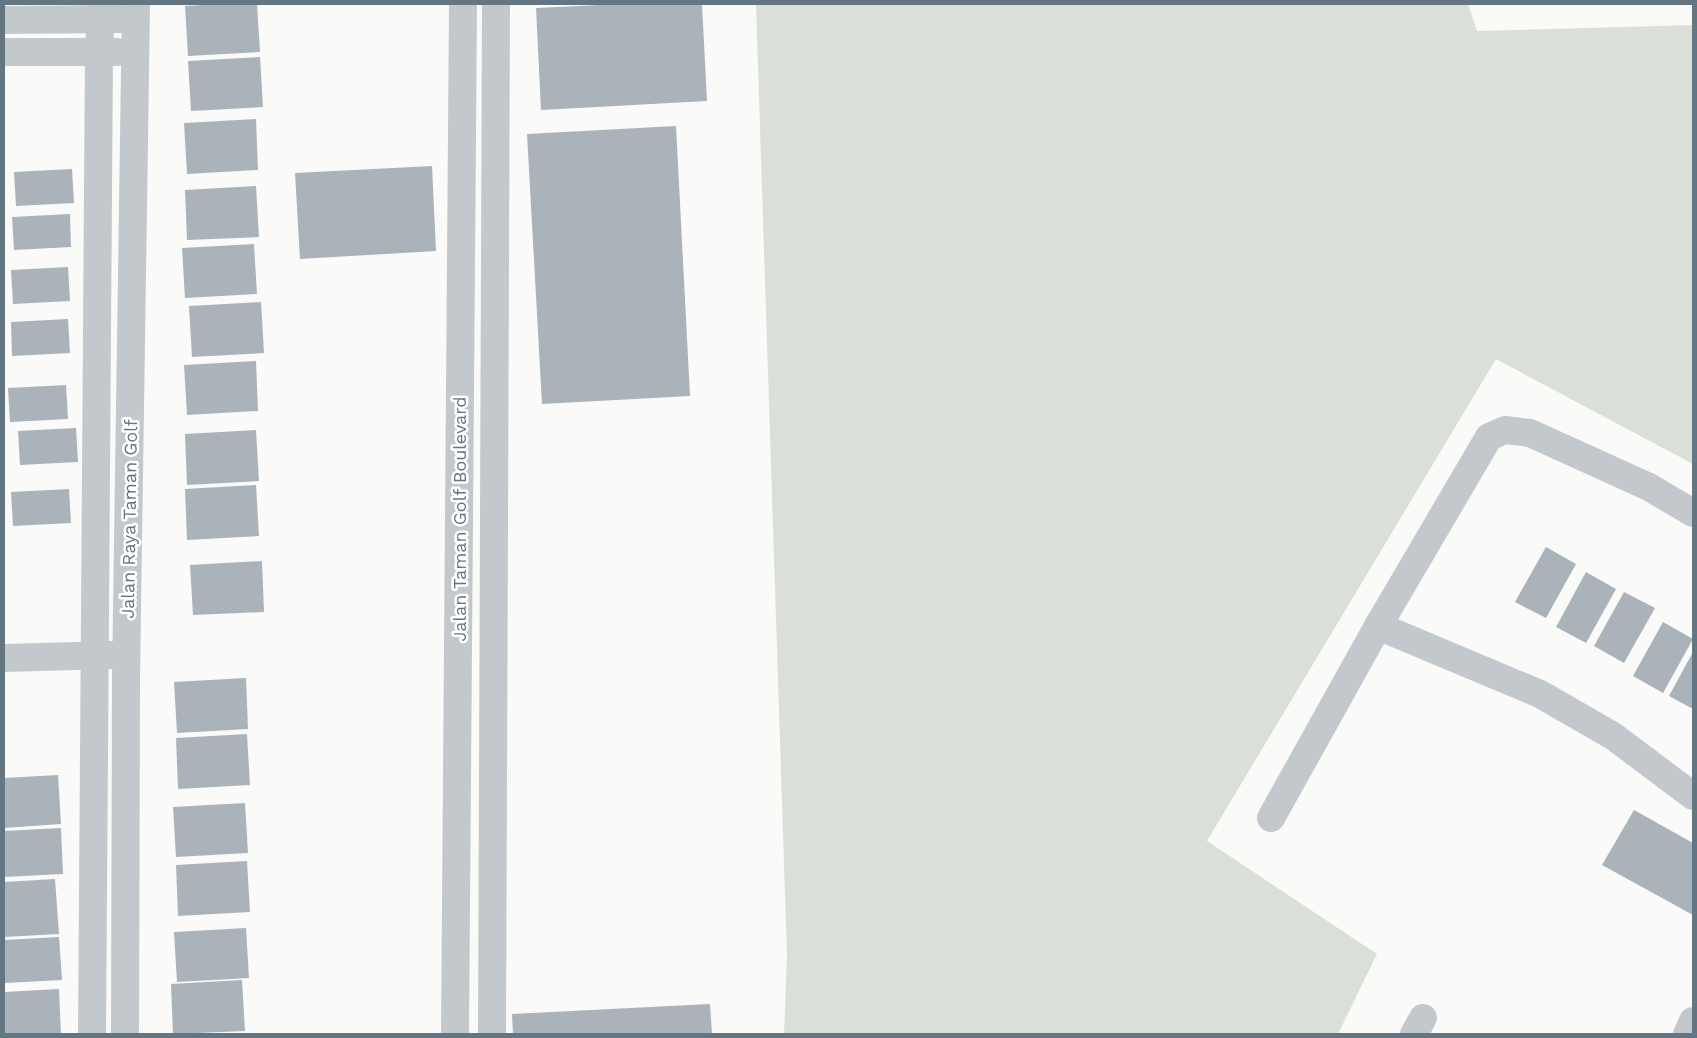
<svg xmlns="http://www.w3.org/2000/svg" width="1697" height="1038" font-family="'Work Sans',sans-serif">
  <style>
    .green { fill: #dadfd7 }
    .building { fill: #aab3b9 }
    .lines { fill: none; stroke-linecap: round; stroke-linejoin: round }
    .minor { stroke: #c3c8cc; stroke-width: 28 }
    .labels { text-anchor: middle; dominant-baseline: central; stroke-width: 5; stroke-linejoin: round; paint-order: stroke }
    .street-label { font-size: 18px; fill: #657683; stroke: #fff }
  </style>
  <rect width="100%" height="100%" fill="#fafaf8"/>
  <polygon class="green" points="756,4 1468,4 1477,31 1693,25 1693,464 1496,359 1207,841 1377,954 1338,1034 784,1034 787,956"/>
  <g class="building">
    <polygon points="221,4 257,4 260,52 188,56 185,6"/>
    <polygon points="621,4 702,4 707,101 541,110 536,8"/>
    <polygon points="260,57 263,107 191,111 188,61"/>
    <polygon points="256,119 258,170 187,174 184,123"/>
    <polygon points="676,126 690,396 542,404 527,134"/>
    <polygon points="432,166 436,251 300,259 295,173"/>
    <polygon points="72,169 74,203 16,206 14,172"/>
    <polygon points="256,186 259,237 187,240 185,190"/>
    <polygon points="70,214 71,247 14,250 12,217"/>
    <polygon points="254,244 257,294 185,298 182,248"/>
    <polygon points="68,267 70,301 13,304 11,270"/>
    <polygon points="261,302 264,353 192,357 189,306"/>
    <polygon points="68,319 70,353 12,356 11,322"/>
    <polygon points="256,361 258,411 187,415 184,365"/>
    <polygon points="66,385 68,419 10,422 8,388"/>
    <polygon points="76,428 78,462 20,465 18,431"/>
    <polygon points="256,430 259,481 187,485 185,434"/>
    <polygon points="256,485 259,536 187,540 185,489"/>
    <polygon points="69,489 71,523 13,526 11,492"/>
    <polygon points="1546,547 1576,564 1546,618 1515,602"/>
    <polygon points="262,561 264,612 193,615 190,565"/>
    <polygon points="1586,572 1616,589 1586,643 1556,627"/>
    <polygon points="1624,592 1655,608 1624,663 1594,646"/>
    <polygon points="1663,622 1693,639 1663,693 1633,676"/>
    <polygon points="1693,652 1693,709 1669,696"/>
    <polygon points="246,678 248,729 177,733 174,682"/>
    <polygon points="247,734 250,785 178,789 176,738"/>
    <polygon points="58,775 61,824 4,828 4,778"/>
    <polygon points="245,803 248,853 176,857 173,807"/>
    <polygon points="1634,810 1693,843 1693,915 1602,865"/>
    <polygon points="61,828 63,874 4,877 4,831"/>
    <polygon points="247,861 250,912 178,916 176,865"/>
    <polygon points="55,879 59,934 4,937 4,882"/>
    <polygon points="246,928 249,978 177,982 174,932"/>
    <polygon points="59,937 62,980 4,983 4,940"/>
    <polygon points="242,980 245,1031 173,1034 171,984"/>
    <polygon points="59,989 61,1034 4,1034 4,992"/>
    <polygon points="710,1004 712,1034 513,1034 512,1014"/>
  </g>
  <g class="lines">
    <g class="minor">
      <polyline points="4,20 120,19"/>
      <polyline points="4,52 117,52"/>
      <polyline points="1378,626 1540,694 1613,736 1693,796"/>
      <polyline points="4,658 113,655"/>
      <polyline points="1271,818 1378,626 1489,437 1505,430 1530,433 1649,487 1693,513"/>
      <polyline points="92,1034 99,52 101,4"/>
      <polyline points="125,1034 126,678 136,4"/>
      <polyline points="455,1034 463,4"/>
      <polyline points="492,1034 496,4"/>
      <polyline points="1414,1034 1423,1018"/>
      <polyline points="1687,1034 1693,1021"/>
    </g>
  </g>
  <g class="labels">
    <g class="street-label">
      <text transform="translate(129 519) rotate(-89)">Jalan Raya Taman Golf</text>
      <text transform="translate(459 519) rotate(-90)">Jalan Taman Golf Boulevard</text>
    </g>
  </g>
  <rect width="1697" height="1038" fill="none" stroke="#657683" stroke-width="10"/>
</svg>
